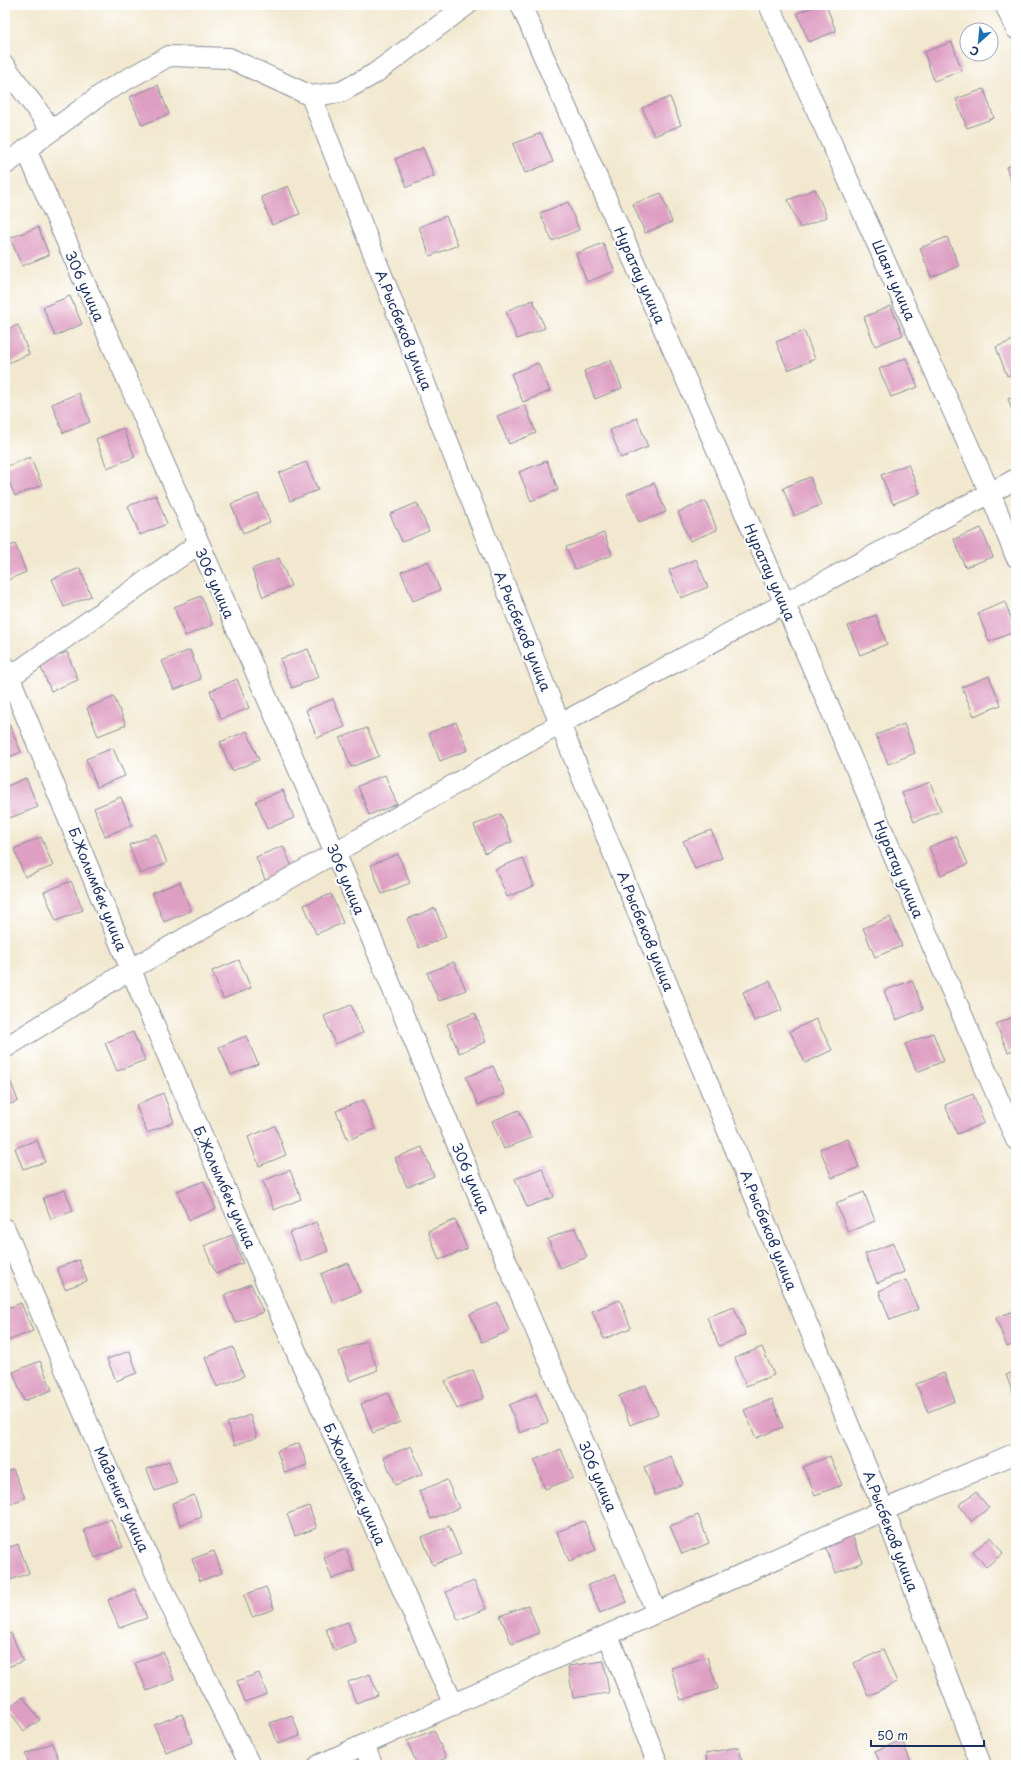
<svg xmlns="http://www.w3.org/2000/svg" width="1021" height="1770" font-family="'Playpen Sans',sans-serif">
  <style>
    .building { fill: #de9fc2 }
    .lines { fill: none; stroke-linecap: round; stroke-linejoin: round }
    .minor-casing { stroke: #868c96; stroke-width: 22 }
    .minor { stroke: #fff; stroke-width: 20 }
    .labels { text-anchor: middle; dominant-baseline: central; stroke-width: 4; stroke-linejoin: round; paint-order: stroke }
    .street-label { font-size: 14px; fill: #1b2f5e; stroke: #fff }
  </style>
  <rect width="100%" height="100%" fill="#fff"/>
  <filter id="ink" filterUnits="userSpaceOnUse"><feTurbulence type="fractalNoise" baseFrequency=".025" numOctaves="2"/><feDisplacementMap in="SourceGraphic" scale="8" xChannelSelector="R" yChannelSelector="G"/><feConvolveMatrix kernelMatrix="1 2 1 2 8 2 1 2 1" color-interpolation-filters="sRGB"/></filter>
  <filter id="wash" filterUnits="userSpaceOnUse"><feTurbulence type="fractalNoise" baseFrequency=".012" numOctaves="4" result="noise"/><feDisplacementMap in="SourceGraphic" scale="16" xChannelSelector="R" yChannelSelector="G"/><feGaussianBlur stdDeviation="0.9" result="paint"/><feColorMatrix in="noise" values="0 0 0 0 0 0 0 0 0 0 0 0 0 0 0 0 0 1.4 0 .05"/><feComposite in="paint" operator="in"/></filter>
  <g filter="url(#wash)">
    <rect width="100%" height="100%" fill="#f2e8cf"/>
    <g id="blocks">
      <g class="building">
        <polygon points="818,5 826,5 836,31 809,42 797,13"/>
        <polygon points="952,42 962,71 934,81 924,52"/>
        <polygon points="158,85 169,114 142,125 130,97"/>
        <polygon points="984,89 994,118 967,128 956,99"/>
        <polygon points="670,97 681,125 654,136 642,108"/>
        <polygon points="541,133 553,162 525,173 513,144"/>
        <polygon points="423,148 434,176 407,187 395,159"/>
        <polygon points="1016,164 1016,194 1006,167"/>
        <polygon points="288,186 300,214 272,225 261,197"/>
        <polygon points="815,189 827,217 800,228 788,200"/>
        <polygon points="661,193 672,222 645,233 633,204"/>
        <polygon points="568,202 579,230 552,241 540,213"/>
        <polygon points="446,216 458,245 430,256 419,227"/>
        <polygon points="38,227 49,255 22,266 10,238"/>
        <polygon points="947,237 959,266 931,277 920,248"/>
        <polygon points="603,243 615,271 587,282 576,254"/>
        <polygon points="70,296 82,324 55,336 43,307"/>
        <polygon points="533,300 545,328 517,339 506,311"/>
        <polygon points="891,306 903,335 875,346 864,317"/>
        <polygon points="18,325 29,354 5,364 5,330"/>
        <polygon points="804,331 815,359 788,370 776,342"/>
        <polygon points="1016,339 1016,372 1007,376 996,347"/>
        <polygon points="906,358 918,387 891,397 879,369"/>
        <polygon points="611,360 622,388 595,399 584,371"/>
        <polygon points="538,363 550,391 523,402 511,374"/>
        <polygon points="79,393 90,422 63,433 52,404"/>
        <polygon points="1016,396 1016,420 1008,399"/>
        <polygon points="525,405 536,433 509,444 497,416"/>
        <polygon points="637,418 648,447 621,458 610,430"/>
        <polygon points="123,428 135,457 107,468 96,439"/>
        <polygon points="30,457 42,485 15,496 5,472 5,467"/>
        <polygon points="547,461 558,490 531,501 519,472"/>
        <polygon points="306,462 318,490 290,501 279,473"/>
        <polygon points="908,464 920,493 893,504 881,475"/>
        <polygon points="810,477 821,505 794,516 783,488"/>
        <polygon points="654,483 666,512 639,522 627,494"/>
        <polygon points="258,494 270,522 243,533 231,504"/>
        <polygon points="156,495 167,524 140,535 128,506"/>
        <polygon points="706,501 717,530 690,541 678,512"/>
        <polygon points="417,503 429,531 402,542 390,514"/>
        <polygon points="981,528 993,557 965,567 954,539"/>
        <polygon points="604,533 612,555 575,569 566,547"/>
        <polygon points="15,544 26,572 5,581 5,548"/>
        <polygon points="279,558 291,586 263,597 252,569"/>
        <polygon points="696,559 708,587 681,598 669,570"/>
        <polygon points="428,561 440,590 413,601 401,572"/>
        <polygon points="80,568 91,596 64,607 52,579"/>
        <polygon points="201,596 213,625 185,636 174,607"/>
        <polygon points="1005,602 1016,631 989,642 978,613"/>
        <polygon points="876,615 887,644 860,655 848,626"/>
        <polygon points="308,649 319,677 292,688 280,659"/>
        <polygon points="190,650 201,679 174,690 162,661"/>
        <polygon points="67,652 78,680 51,691 39,663"/>
        <polygon points="989,676 1001,705 974,716 962,687"/>
        <polygon points="237,679 249,708 221,719 210,691"/>
        <polygon points="114,697 126,725 98,736 87,708"/>
        <polygon points="333,699 345,727 317,738 306,710"/>
        <polygon points="456,722 468,750 440,761 429,733"/>
        <polygon points="9,724 21,752 5,759 5,726"/>
        <polygon points="904,724 915,753 888,764 876,735"/>
        <polygon points="367,728 379,756 351,767 340,738"/>
        <polygon points="247,731 259,760 232,771 220,742"/>
        <polygon points="113,748 125,776 97,787 86,759"/>
        <polygon points="385,775 397,804 369,815 358,786"/>
        <polygon points="26,778 38,807 10,818 5,804 5,787"/>
        <polygon points="930,782 941,811 914,822 902,793"/>
        <polygon points="283,790 294,818 267,829 256,801"/>
        <polygon points="121,797 132,825 105,836 94,808"/>
        <polygon points="501,814 512,842 485,853 474,825"/>
        <polygon points="711,830 722,858 695,869 683,841"/>
        <polygon points="156,834 167,863 140,874 129,845"/>
        <polygon points="956,836 968,864 941,875 929,847"/>
        <polygon points="41,837 53,866 25,877 14,849"/>
        <polygon points="283,846 295,874 267,885 256,857"/>
        <polygon points="398,854 410,883 382,894 371,865"/>
        <polygon points="523,858 534,886 507,897 495,869"/>
        <polygon points="71,881 83,910 56,921 44,892"/>
        <polygon points="180,882 191,911 164,922 152,893"/>
        <polygon points="331,894 343,923 316,934 304,905"/>
        <polygon points="435,908 446,937 419,948 407,919"/>
        <polygon points="890,917 902,946 875,957 863,928"/>
        <polygon points="239,960 251,988 223,999 212,971"/>
        <polygon points="454,962 466,990 439,1001 427,973"/>
        <polygon points="912,980 923,1009 896,1020 884,991"/>
        <polygon points="770,981 782,1010 754,1021 743,992"/>
        <polygon points="351,1005 363,1033 335,1044 324,1016"/>
        <polygon points="475,1013 486,1042 459,1053 447,1024"/>
        <polygon points="1016,1016 1016,1049 1008,1052 996,1024"/>
        <polygon points="816,1019 832,1050 805,1063 790,1031"/>
        <polygon points="133,1032 145,1060 117,1071 105,1043"/>
        <polygon points="933,1033 944,1061 917,1072 905,1044"/>
        <polygon points="246,1036 258,1064 231,1075 219,1047"/>
        <polygon points="493,1066 505,1094 478,1105 466,1077"/>
        <polygon points="10,1080 18,1101 5,1106 5,1082"/>
        <polygon points="163,1093 174,1122 147,1133 136,1105"/>
        <polygon points="973,1094 984,1123 957,1134 945,1105"/>
        <polygon points="363,1100 375,1129 348,1140 336,1111"/>
        <polygon points="519,1110 531,1138 504,1149 492,1121"/>
        <polygon points="275,1126 286,1155 259,1166 248,1137"/>
        <polygon points="848,1139 859,1167 832,1178 820,1149"/>
        <polygon points="37,1140 45,1162 23,1169 15,1148"/>
        <polygon points="422,1147 434,1176 407,1187 395,1158"/>
        <polygon points="542,1168 554,1197 527,1207 515,1179"/>
        <polygon points="290,1170 301,1199 274,1210 263,1181"/>
        <polygon points="204,1181 216,1209 189,1220 177,1191"/>
        <polygon points="65,1190 73,1211 51,1219 43,1198"/>
        <polygon points="864,1192 875,1221 848,1232 836,1203"/>
        <polygon points="455,1220 467,1249 439,1260 428,1231"/>
        <polygon points="316,1222 328,1251 301,1262 289,1233"/>
        <polygon points="575,1228 587,1257 560,1268 548,1239"/>
        <polygon points="232,1235 243,1263 216,1274 204,1246"/>
        <polygon points="893,1243 904,1272 877,1283 865,1254"/>
        <polygon points="79,1260 87,1281 65,1289 57,1268"/>
        <polygon points="348,1263 360,1292 333,1303 321,1274"/>
        <polygon points="906,1280 918,1309 890,1320 879,1291"/>
        <polygon points="251,1284 263,1312 235,1323 224,1295"/>
        <polygon points="620,1300 631,1328 604,1339 592,1311"/>
        <polygon points="21,1303 33,1331 5,1342 5,1309"/>
        <polygon points="498,1303 509,1331 482,1342 470,1314"/>
        <polygon points="734,1307 746,1335 719,1346 707,1317"/>
        <polygon points="1016,1310 1016,1343 1007,1347 996,1318"/>
        <polygon points="366,1341 378,1370 350,1381 339,1352"/>
        <polygon points="233,1347 244,1376 217,1387 205,1358"/>
        <polygon points="762,1347 774,1375 746,1386 735,1358"/>
        <polygon points="130,1351 137,1373 116,1381 107,1359"/>
        <polygon points="40,1361 52,1390 24,1401 13,1372"/>
        <polygon points="473,1370 484,1398 457,1409 445,1381"/>
        <polygon points="1016,1371 1016,1401 1006,1375"/>
        <polygon points="944,1373 955,1401 928,1412 916,1384"/>
        <polygon points="646,1385 658,1414 630,1425 619,1396"/>
        <polygon points="388,1393 400,1422 373,1433 361,1404"/>
        <polygon points="536,1394 548,1422 520,1433 509,1405"/>
        <polygon points="772,1399 783,1427 756,1438 744,1410"/>
        <polygon points="250,1415 257,1437 235,1445 227,1423"/>
        <polygon points="299,1443 307,1465 285,1473 277,1451"/>
        <polygon points="411,1446 423,1474 395,1485 384,1457"/>
        <polygon points="561,1449 573,1478 545,1489 534,1460"/>
        <polygon points="671,1456 683,1484 655,1495 644,1467"/>
        <polygon points="830,1456 842,1485 815,1495 803,1467"/>
        <polygon points="169,1461 177,1483 155,1491 147,1469"/>
        <polygon points="13,1469 25,1498 5,1506 5,1473"/>
        <polygon points="447,1480 459,1508 431,1519 419,1491"/>
        <polygon points="976,1492 989,1508 971,1521 959,1505"/>
        <polygon points="194,1495 202,1517 180,1525 172,1503"/>
        <polygon points="309,1506 317,1528 295,1536 287,1514"/>
        <polygon points="698,1515 709,1543 682,1554 670,1526"/>
        <polygon points="111,1519 123,1547 95,1558 84,1530"/>
        <polygon points="584,1521 596,1550 569,1561 557,1532"/>
        <polygon points="449,1526 461,1554 433,1565 422,1537"/>
        <polygon points="851,1533 863,1562 836,1573 824,1544"/>
        <polygon points="991,1537 1003,1553 986,1567 973,1551"/>
        <polygon points="18,1544 29,1573 5,1582 5,1549"/>
        <polygon points="346,1549 354,1571 332,1579 324,1557"/>
        <polygon points="214,1551 222,1573 200,1581 192,1559"/>
        <polygon points="615,1574 627,1602 600,1613 588,1585"/>
        <polygon points="474,1581 486,1609 458,1620 446,1592"/>
        <polygon points="266,1587 274,1609 252,1617 244,1595"/>
        <polygon points="135,1589 147,1618 119,1628 108,1600"/>
        <polygon points="528,1605 539,1633 512,1644 500,1616"/>
        <polygon points="348,1622 356,1643 334,1651 326,1629"/>
        <polygon points="11,1633 23,1661 5,1668 5,1635"/>
        <polygon points="883,1650 897,1682 868,1696 854,1663"/>
        <polygon points="163,1652 174,1680 147,1691 135,1663"/>
        <polygon points="707,1657 718,1689 681,1700 671,1668"/>
        <polygon points="604,1661 609,1693 573,1698 568,1666"/>
        <polygon points="259,1673 267,1694 245,1702 237,1681"/>
        <polygon points="370,1674 378,1695 356,1703 348,1682"/>
        <polygon points="23,1697 40,1720 24,1731 7,1708"/>
        <polygon points="182,1714 193,1742 166,1753 154,1725"/>
        <polygon points="292,1715 300,1736 278,1744 270,1723"/>
        <polygon points="434,1730 446,1758 429,1765 417,1765 407,1741"/>
        <polygon points="902,1740 912,1765 881,1765 875,1751"/>
        <polygon points="52,1743 61,1765 30,1765 25,1754"/>
        <polygon points="739,1747 743,1765 707,1765 706,1753"/>
      </g>
    </g>
  </g>
  <g filter="url(#ink)">
    <use href="#blocks" fill-opacity="0" stroke="#868c96" stroke-width="1"/>
    <g class="lines">
      <defs>
        <g id="minor">
          <polyline points="521,5 785,604 1016,1140"/>
          <polyline points="769,5 990,493 1016,557"/>
          <polyline points="1005,5 1016,29"/>
          <polyline points="5,66 51,129"/>
          <polyline points="311,96 560,724 884,1510 981,1765"/>
          <polyline points="26,149 351,889 487,1216 657,1613"/>
          <polyline points="5,165 106,91 169,56 229,58 311,96 341,92 374,74 467,5"/>
          <polyline points="5,666 143,999 296,1351 454,1705"/>
          <polyline points="10,677 198,544"/>
          <polyline points="5,1048 131,969 560,724 1016,479"/>
          <polyline points="5,1229 109,1472 181,1628 250,1765"/>
          <polyline points="608,1635 658,1765"/>
          <polyline points="364,1745 372,1765"/>
          <polyline points="319,1765 884,1510 1016,1453"/>
        </g>
      </defs>
      <use href="#minor" class="minor-casing"/>
      <use href="#minor" class="minor"/>
    </g>
  </g>
  <g class="labels">
    <g class="street-label">
      <text transform="translate(640 275) rotate(66)">Нуратау улица</text>
      <text transform="translate(894 280) rotate(66)">Шаян улица</text>
      <text transform="translate(85 286) rotate(66)">306 улица</text>
      <text transform="translate(404 330) rotate(68)">А.Рысбеков улица</text>
      <text transform="translate(770 572) rotate(66)">Нуратау улица</text>
      <text transform="translate(215 583) rotate(66)">306 улица</text>
      <text transform="translate(523 631) rotate(68)">А.Рысбеков улица</text>
      <text transform="translate(899 869) rotate(67)">Нуратау улица</text>
      <text transform="translate(346 879) rotate(67)">306 улица</text>
      <text transform="translate(98 889) rotate(68)">Б.Жолымбек улица</text>
      <text transform="translate(646 931) rotate(68)">А.Рысбеков улица</text>
      <text transform="translate(471 1178) rotate(67)">306 улица</text>
      <text transform="translate(225 1187) rotate(66)">Б.Жолымбек улица</text>
      <text transform="translate(769 1230) rotate(68)">А.Рысбеков улица</text>
      <text transform="translate(598 1476) rotate(67)">306 улица</text>
      <text transform="translate(355 1484) rotate(66)">Б.Жолымбек улица</text>
      <text transform="translate(122 1499) rotate(66)">Мадениет улица</text>
      <text transform="translate(891 1531) rotate(69)">А.Рысбеков улица</text>
    </g>
  </g>
  <rect width="1021" height="1770" fill="none" stroke="#fff" stroke-width="20"/>
  <g transform="translate(979 42) rotate(207)"><circle r="19" fill="#ffffff" stroke="#a4acbf"/>
  <path d="M0-3L7 15L0 10L-7 15Z" fill="#1f6fb2"/>
  <text y="-6" font-size="11" font-weight="bold" text-anchor="middle" fill="#1b2f5e">С</text>
  </g>
  <path d="M871 1740v6h113v-6" fill="none" stroke="#1b2f5e" stroke-width="2"/>
  <text x="877" y="1740" font-size="12" fill="#1b2f5e" stroke="#ffffff" stroke-width="3" paint-order="stroke">50 m</text>
</svg>
